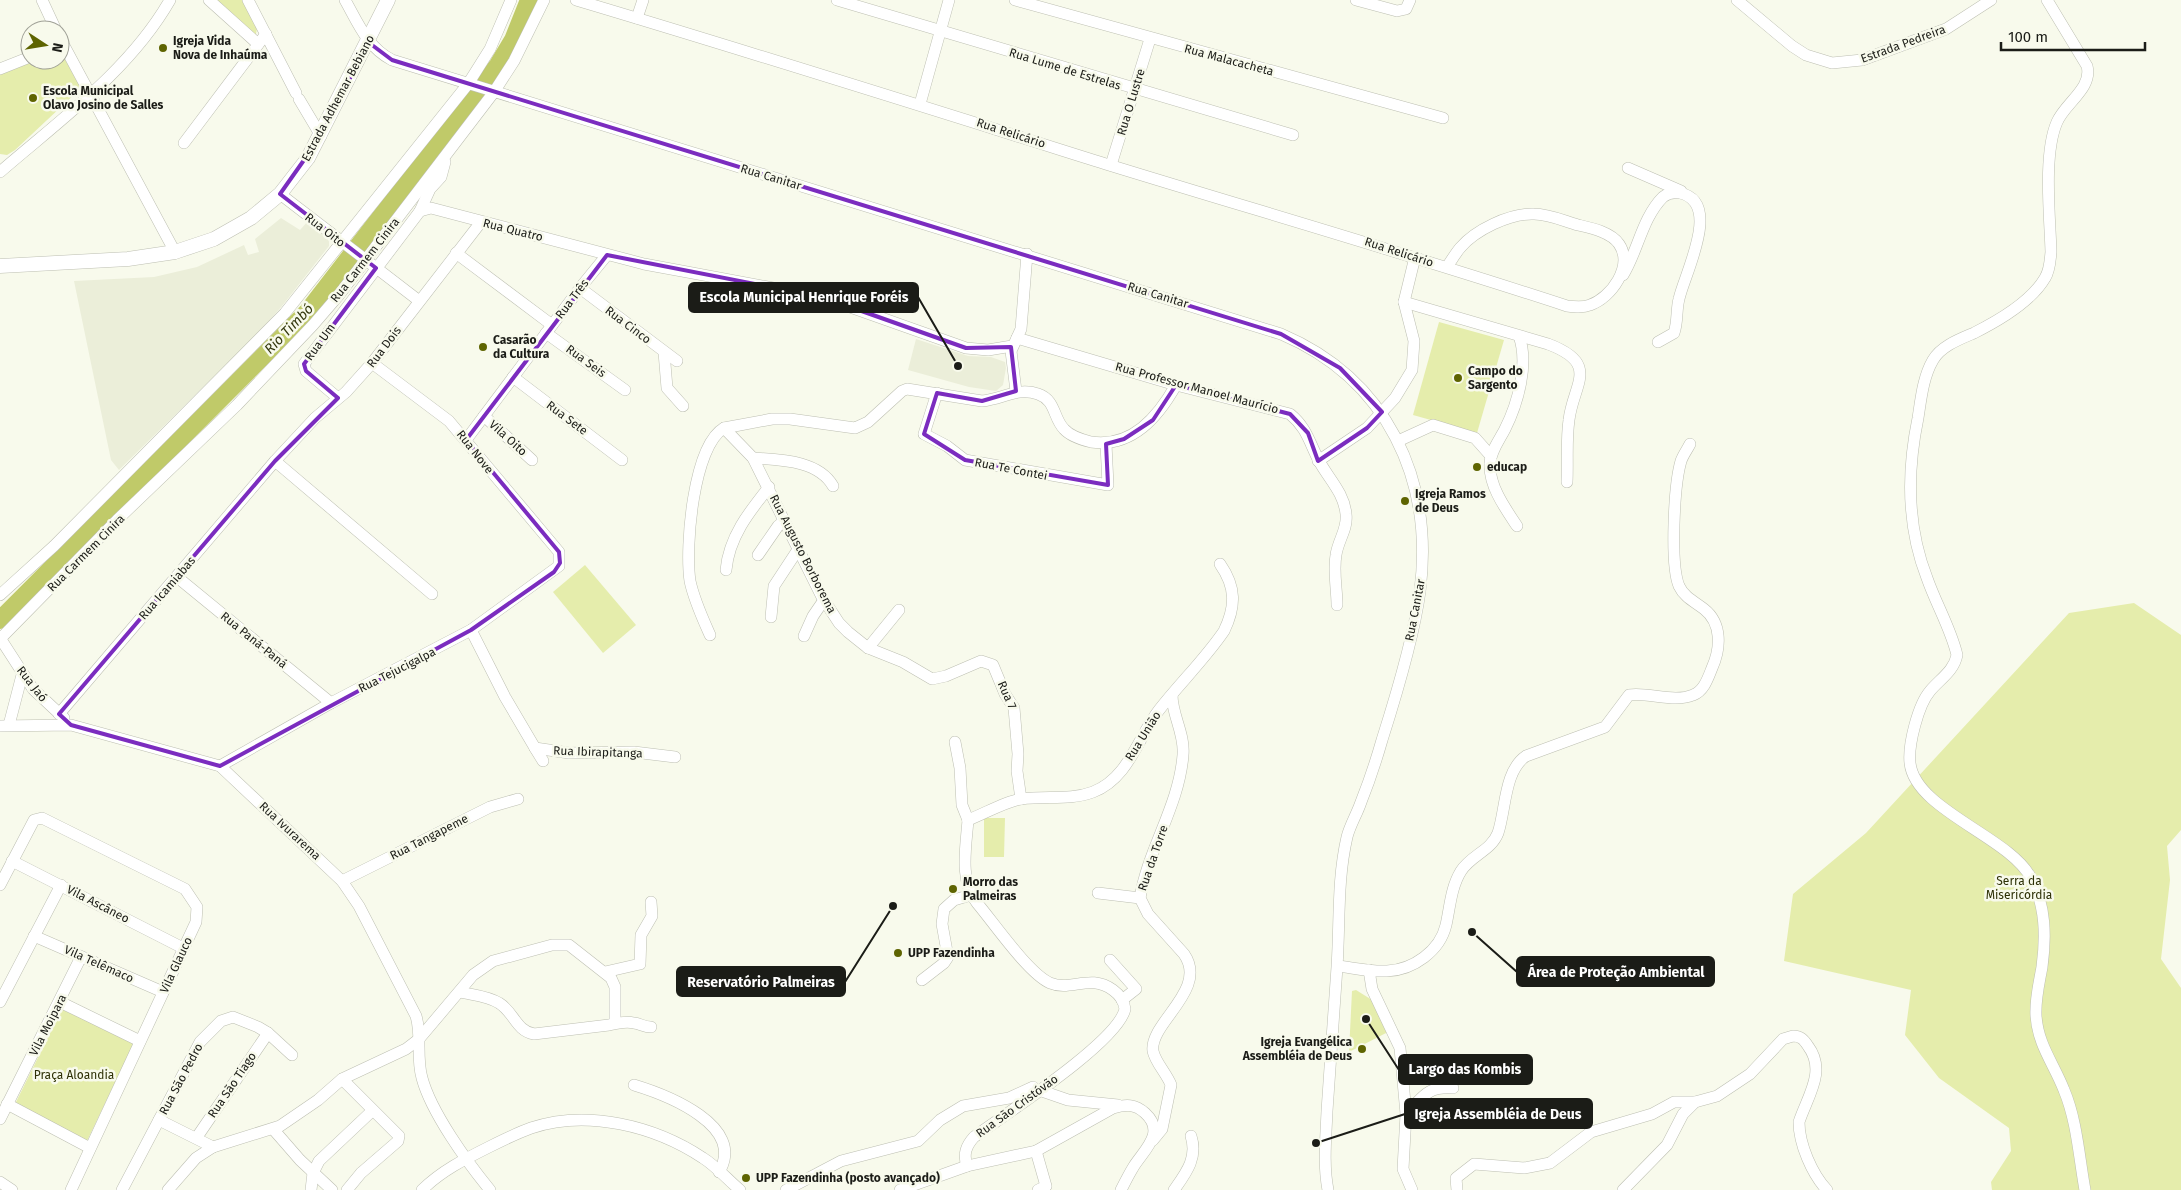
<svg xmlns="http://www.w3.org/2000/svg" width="2181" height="1190" font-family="'Fira Sans',sans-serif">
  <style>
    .built { fill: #ebeed9 }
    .green { fill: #e5edac }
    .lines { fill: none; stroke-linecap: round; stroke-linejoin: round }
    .river { stroke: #c0ca69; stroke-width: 18 }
    .minor-casing { stroke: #bdbfb2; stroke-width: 12 }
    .major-casing { stroke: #bdbfb2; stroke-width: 15 }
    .minor { stroke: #fff; stroke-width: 11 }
    .major { stroke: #fff; stroke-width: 14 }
    .marked { fill: none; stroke: #7b2cbf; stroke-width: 4; stroke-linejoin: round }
    .poi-dot { fill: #5e6401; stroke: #f8faec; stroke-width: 2 }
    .labels { text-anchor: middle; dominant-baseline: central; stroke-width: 5; stroke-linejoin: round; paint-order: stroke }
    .poi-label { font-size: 12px; font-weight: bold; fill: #1b1c17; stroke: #f8faec; text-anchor: start }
    .street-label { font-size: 12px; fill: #1b1c17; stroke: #f8faec }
    .park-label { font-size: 12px; fill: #2e3106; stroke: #f8faec }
    .water-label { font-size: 14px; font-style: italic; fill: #35390f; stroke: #f8faec }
    .leader { fill: none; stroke: #1b1c17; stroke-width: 2 }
    .callout-dot { fill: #1b1c17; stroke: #f8faec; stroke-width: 2 }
    .callout { fill: #1b1c17; stroke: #1b1c17; stroke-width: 2 }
    .callout-label { font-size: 14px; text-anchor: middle; font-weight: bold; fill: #fff }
  </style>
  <rect width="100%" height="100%" fill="#f8faec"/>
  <g class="built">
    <polygon points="281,218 300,230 308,221 329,238 329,246 282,306 260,331 119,470 111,460 74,281 154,277 197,267 244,245 248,255 259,252 255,239"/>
    <polygon points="916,339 968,356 991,357 1005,362 1006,368 1003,385 996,391 969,387 908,370"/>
  </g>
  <g class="green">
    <polygon points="216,0 242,0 257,28 256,34 253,35"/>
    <polygon points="60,50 79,85 78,91 15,150 7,155 0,154 0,73 30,60 60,60"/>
    <polygon points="1439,322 1504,340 1477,433 1413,415"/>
    <polygon points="585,565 636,625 603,653 553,592"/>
    <polygon points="2134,603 2181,635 2181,830 2167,846 2170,880 2161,959 2181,988 2181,1190 1992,1190 1991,1182 2011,1151 2009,1128 1939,1078 1905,1035 1911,990 1784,961 1793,894 1866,833 2069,613"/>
    <polygon points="984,818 1005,818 1004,857 984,857"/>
    <polygon points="1356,990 1372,1000 1388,1032 1349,1052 1352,991"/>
    <polygon points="62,1009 131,1042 133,1045 87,1141 17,1105 16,1102"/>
  </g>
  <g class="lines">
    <polyline class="river" points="0,620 308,311 498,65 513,40 529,0"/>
    <defs>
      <g id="minor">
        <polyline points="42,0 56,30"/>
        <polyline points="209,0 258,44"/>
        <polyline points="248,0 296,93"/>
        <path d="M345 0C358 23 367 47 392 60L1281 334C1387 379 1434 479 1420 591 1414 637 1396 696 1382 740 1376 761 1369 782 1361 802 1357 814 1350 825 1347 837 1337 880 1340 923 1337 967 1334 1015 1330 1063 1327 1111 1326 1137 1323 1164 1328 1190"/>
        <path d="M576 0C754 53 931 109 1109 165 1262 212 1415 256 1567 306 1575 307 1583 308 1590 305 1611 298 1634 266 1619 244 1611 232 1591 228 1578 225 1564 221 1549 214 1534 214 1510 213 1475 230 1460 248 1455 254 1451 261 1447 267"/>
        <polyline points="837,0 1293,135"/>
        <polyline points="1015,0 1443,118"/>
        <polyline points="1356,0 1397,11 1406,9 1410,0"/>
        <polyline points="1737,0 1792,46 1806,55 1832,63 1862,60 1946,29 1991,0"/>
        <path d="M2047 0 2087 66C2093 88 2065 103 2057 122 2043 154 2050 217 2051 252 2050 261 2050 270 2045 278 2031 302 1998 321 1974 333 1960 339 1941 346 1933 360 1923 377 1921 399 1918 418 1907 471 1907 527 1927 578 1936 604 1951 629 1957 655 1954 671 1940 679 1930 691 1918 705 1908 745 1910 763 1915 810 2010 837 2031 878 2046 906 2046 937 2042 967 2039 984 2035 999 2036 1016 2038 1045 2054 1064 2064 1090 2077 1121 2079 1157 2085 1190"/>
        <polyline points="637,18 643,0"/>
        <polyline points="60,38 175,252"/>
        <polyline points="0,69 30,57"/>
        <polyline points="299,99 321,136"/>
        <polyline points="920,104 949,0"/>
        <polyline points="184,143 266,34"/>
        <polyline points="1111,165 1150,39"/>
        <polyline points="1628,168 1681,191"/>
        <path d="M0 172C60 120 130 70 170 0"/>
        <polyline points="280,194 418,300"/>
        <polyline points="420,211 431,208 644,264 822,297 966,348 988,350 1012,346"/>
        <polyline points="456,253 552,325"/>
        <path d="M1623 275C1638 251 1642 218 1663 197 1668 193 1674 192 1680 193 1723 202 1684 275 1679 299 1676 310 1678 322 1674 333L1658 342"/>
        <polyline points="580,288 677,361"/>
        <path d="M1404 302 1548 344C1601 364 1573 384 1569 420 1566 440 1568 462 1567 482"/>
        <polyline points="546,333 625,390"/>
        <path d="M1017 338 1176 385 1290 414C1306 427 1309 441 1318 459 1327 477 1344 492 1346 514 1348 529 1338 540 1336 555 1333 571 1337 589 1337 605"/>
        <polyline points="664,352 667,388 683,406"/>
        <polyline points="513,377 622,460"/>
        <polyline points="1016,391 1011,351 1021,329 1027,254"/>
        <polyline points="937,393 924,434 947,446 965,460 1108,485 1106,444"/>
        <polyline points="338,398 306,371 304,364 420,211 430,189 441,177 445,162"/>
        <polyline points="484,416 532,460"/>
        <polyline points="724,428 753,458 822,597 839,623 848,632 868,648 903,662 932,679 946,676 981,661 993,665 1005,694 1014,708 1018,754 1017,771 1021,799"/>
        <polyline points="466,440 580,288 607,255"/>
        <polyline points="1398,441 1433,425 1475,438 1491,456"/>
        <path d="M753 458C780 460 818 460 833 486"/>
        <polyline points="275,461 432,594"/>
        <polyline points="1318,461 1367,428 1395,398 1412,370 1414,341 1404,302 1415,257"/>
        <path d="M1517 526C1505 508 1489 486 1490 464 1490 452 1500 439 1505 429 1518 403 1529 364 1519 336"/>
        <polyline points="758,555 778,526 784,521"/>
        <path d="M726 570C729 537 749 512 769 487"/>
        <polyline points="177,577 331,703"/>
        <polyline points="0,595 54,546 285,313 468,84 490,49 511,0"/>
        <polyline points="771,617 774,586 799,548"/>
        <polyline points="471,630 505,697 535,748 569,753 634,752 675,757"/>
        <path d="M710 635C702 617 694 600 690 581 685 547 693 446 724 428L772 419H790L855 428 868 422 902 391 907 389 982 401C1003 399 1017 387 1038 394 1056 400 1053 418 1064 429 1070 436 1083 440 1091 442 1132 448 1158 417 1176 385"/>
        <polyline points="804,636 813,616 824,600"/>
        <polyline points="0,638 33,689 64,718"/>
        <polyline points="0,639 117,520 237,405 313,325 338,296 494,92 514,61 544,0"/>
        <polyline points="868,648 899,610"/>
        <polyline points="59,714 275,461 315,418 346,392 372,363 481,222"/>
        <polyline points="9,725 22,675"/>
        <path d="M0 726 71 725 220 766 342 881 359 906 416 1016C422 1036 416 1057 422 1078 431 1112 467 1162 490 1190"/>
        <polyline points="955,742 960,768 962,805 968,820"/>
        <polyline points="535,748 543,761"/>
        <polyline points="220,766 331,703 471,630 559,566 559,552 449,421 372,363"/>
        <path d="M968 820C984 814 1006 801 1021 799 1045 795 1069 801 1093 792 1129 778 1138 737 1159 710 1180 683 1205 659 1224 631 1236 606 1236 587 1220 564"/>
        <polyline points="12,861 183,948"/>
        <polyline points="342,881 490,807 518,799"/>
        <polyline points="0,885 34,820 42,818 185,889 197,907 196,922 71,1190"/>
        <polyline points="1098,893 1140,898"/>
        <polyline points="34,936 163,992"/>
        <polyline points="1110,960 1136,989 1122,1000"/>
        <path d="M1338 966C1354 968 1371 972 1387 971 1413 970 1440 951 1446 925 1450 907 1451 887 1461 871 1471 855 1491 851 1498 833 1506 809 1504 771 1526 756L1605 727 1629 695C1649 692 1674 703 1693 695 1704 691 1708 678 1712 668 1721 648 1722 623 1704 609 1695 602 1684 597 1679 586 1670 564 1674 485 1681 461 1683 455 1687 450 1690 444"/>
        <polyline points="1369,970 1372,989 1400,1048 1406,1114 1403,1169 1412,1190"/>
        <polyline points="605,972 640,964 641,935 652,916 651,902"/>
        <polyline points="922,980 944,963 948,957 942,924 944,909 954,900 971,895"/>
        <path d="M460 992C473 995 488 996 499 1003 514 1012 516 1031 534 1034L609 1025C617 1023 626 1021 634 1023 641 1024 644 1027 651 1027"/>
        <polyline points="0,1002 61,885"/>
        <polyline points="60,1002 140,1041"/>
        <polyline points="342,1079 399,1136 398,1141 361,1173 347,1190"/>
        <path d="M634 1085C667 1095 747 1126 719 1172"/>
        <polyline points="1039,1090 1068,1100 1118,1105"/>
        <polyline points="7,1104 90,1148"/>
        <path d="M1406 1114C1423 1097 1427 1086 1453 1088"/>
        <polyline points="0,1119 81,957"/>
        <polyline points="159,1120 213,1147"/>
        <polyline points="273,1129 300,1160 332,1190"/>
        <polyline points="197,1137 268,1033"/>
        <path d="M1153 1140 1162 1129 1171 1085C1167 1074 1155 1062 1153 1051 1149 1023 1209 990 1184 954L1148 914 1140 898C1148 849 1179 806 1183 755 1185 734 1172 715 1172 695"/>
        <polyline points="1036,1151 1046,1186 1038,1190"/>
        <path d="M967 1166C963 1154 966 1146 974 1137 1004 1115 1118 1042 1125 1009 1124 1001 1120 995 1113 990 1090 973 1071 992 1050 983 1028 973 994 923 977 903 959 881 966 847 968 820"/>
        <polyline points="0,1182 12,1190"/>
        <polyline points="122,1190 200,1042 221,1021 233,1017 258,1027 268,1033 292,1055"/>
        <polyline points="168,1190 196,1158 213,1147 280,1126 318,1100 342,1079 406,1049 419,1039 473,975 493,961 552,945 569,945 611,978 615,987 615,1023"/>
        <polyline points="311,1190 313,1173 319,1161 372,1111"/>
        <path d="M422 1190C441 1171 465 1159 489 1147 503 1140 517 1133 531 1128 587 1109 655 1126 703 1158 716 1166 728 1180 740 1190"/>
        <polyline points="786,1190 841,1161 918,1141 940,1120 963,1106 1009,1098 1033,1087"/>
        <path d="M900 1190 967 1166 1036 1151 1113 1108C1126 1104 1135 1104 1145 1113 1166 1132 1145 1149 1134 1166 1129 1174 1125 1182 1121 1190"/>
        <path d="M1174 1190C1186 1173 1198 1158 1191 1136"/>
        <path d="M1457 1190 1456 1178 1474 1164 1524 1168 1550 1163 1591 1132 1652 1114 1674 1102H1695L1717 1096 1750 1074 1783 1039 1793 1036C1801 1036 1804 1040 1808 1046 1827 1071 1807 1097 1799 1122 1799 1144 1812 1174 1827 1190"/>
        <polyline points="1623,1190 1667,1145 1683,1114 1695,1102"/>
      </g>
      <polyline id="major" points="0,266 128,259 175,252 214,239 251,218 280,194 308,158 388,0"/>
    </defs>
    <use href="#minor" class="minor-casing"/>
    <use href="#major" class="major-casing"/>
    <use href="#minor" class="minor"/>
    <use href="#major" class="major"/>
  </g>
  <path class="marked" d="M368 42 392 60 1281 334 1340 368 1382 412 1367 428 1318 461 1308 433 1290 414 1176 385 1153 420 1124 439 1106 444 1108 485 965 460 924 434 937 393 982 401 1016 391 1011 347 966 348 822 297 607 255 466 440 559 552 560 563 554 572 471 630 220 766 71 725 59 714 275 461 338 398 306 371 304 364 376 268 280 194 321 136Z"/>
  <g class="poi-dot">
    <circle cx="163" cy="48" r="5"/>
    <circle cx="33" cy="98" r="5"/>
    <circle cx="483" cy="347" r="5"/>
    <circle cx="1458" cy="378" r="5"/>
    <circle cx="1477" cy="467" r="5"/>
    <circle cx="1405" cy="501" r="5"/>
    <circle cx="953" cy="889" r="5"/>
    <circle cx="898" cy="953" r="5"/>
    <circle cx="1362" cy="1049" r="5"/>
    <circle cx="746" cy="1178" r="5"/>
  </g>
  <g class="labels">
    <g class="poi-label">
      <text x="173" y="41">Igreja Vida<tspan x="173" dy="14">Nova de Inhaúma</tspan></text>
      <text x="43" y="91">Escola Municipal<tspan x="43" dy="14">Olavo Josino de Salles</tspan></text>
      <text x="493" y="340">Casarão<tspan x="493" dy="14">da Cultura</tspan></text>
      <text x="1468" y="371">Campo do<tspan x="1468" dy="14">Sargento</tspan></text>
      <text x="1487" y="467">educap</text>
      <text x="1415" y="494">Igreja Ramos<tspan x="1415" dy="14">de Deus</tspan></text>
      <text x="963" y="882">Morro das<tspan x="963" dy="14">Palmeiras</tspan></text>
      <text x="908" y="953">UPP Fazendinha</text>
      <text x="1352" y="1042" text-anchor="end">Igreja Evangélica<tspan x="1352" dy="14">Assembléia de Deus</tspan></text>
      <text x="756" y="1178">UPP Fazendinha (posto avançado)</text>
    </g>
    <g class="street-label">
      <text transform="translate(1903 44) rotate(-20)">Estrada Pedreira</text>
      <text transform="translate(1229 60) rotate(15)">Rua Malacacheta</text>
      <text transform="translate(1065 69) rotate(17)">Rua Lume de Estrelas</text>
      <text transform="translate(338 98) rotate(-62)">Estrada Adhemar Bebiano</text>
      <text transform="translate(1131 102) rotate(-73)">Rua O Lustre</text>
      <text transform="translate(1011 133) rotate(18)">Rua Relicário</text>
      <text transform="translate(771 177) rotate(17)">Rua Canitar</text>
      <text transform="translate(325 230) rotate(38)">Rua Oito</text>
      <text transform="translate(513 230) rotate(14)">Rua Quatro</text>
      <text transform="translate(1399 252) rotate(18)">Rua Relicário</text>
      <text transform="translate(365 260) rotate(-52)">Rua Carmem Cinira</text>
      <text transform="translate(1158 295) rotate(17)">Rua Canitar</text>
      <text transform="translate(572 299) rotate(-53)">Rua Três</text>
      <text transform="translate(628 325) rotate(37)">Rua Cinco</text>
      <text transform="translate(320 342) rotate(-54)">Rua Um</text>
      <text transform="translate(384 347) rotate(-53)">Rua Dois</text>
      <text transform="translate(586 361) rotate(36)">Rua Seis</text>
      <text transform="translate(1197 388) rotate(15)">Rua Professor Manoel Maurício</text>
      <text transform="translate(567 418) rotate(37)">Rua Sete</text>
      <text transform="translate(508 438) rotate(42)">Vila Oito</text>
      <text transform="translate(475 452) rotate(52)">Rua Nove</text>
      <text transform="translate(1011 469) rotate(11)">Rua Te Contei</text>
      <text transform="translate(86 553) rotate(-45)">Rua Carmem Cinira</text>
      <text transform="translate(803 554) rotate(63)">Rua Augusto Borborema</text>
      <text transform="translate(167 588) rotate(-49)">Rua Icamiabas</text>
      <text transform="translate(1415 610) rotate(-79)">Rua Canitar</text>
      <text transform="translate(254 640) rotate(39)">Rua Paná-Paná</text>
      <text transform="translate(397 670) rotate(-27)">Rua Tejucigalpa</text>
      <text transform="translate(32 684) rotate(52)">Rua Jaó</text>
      <text transform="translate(1007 695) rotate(66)">Rua 7</text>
      <text transform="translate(1143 736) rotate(-58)">Rua União</text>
      <text transform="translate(598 752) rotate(2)">Rua Ibirapitanga</text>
      <text transform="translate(290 831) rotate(43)">Rua Ivurarema</text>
      <text transform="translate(429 837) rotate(-27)">Rua Tangapeme</text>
      <text transform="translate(1153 858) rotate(-71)">Rua da Torre</text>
      <text transform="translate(98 904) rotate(27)">Vila Ascâneo</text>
      <text transform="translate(99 964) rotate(24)">Vila Telêmaco</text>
      <text transform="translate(176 965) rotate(-65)">Vila Glauco</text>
      <text transform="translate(48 1025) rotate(-63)">Vila Moipara</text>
      <text transform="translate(181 1079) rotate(-62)">Rua São Pedro</text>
      <text transform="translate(232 1085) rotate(-56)">Rua São Tiago</text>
      <text transform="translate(1017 1106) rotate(-36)">Rua São Cristóvão</text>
    </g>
    <g class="park-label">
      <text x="2019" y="881">Serra da<tspan x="2019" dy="14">Misericórdia</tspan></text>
      <text x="74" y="1075">Praça Aloandia</text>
    </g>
    <g class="water-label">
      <text transform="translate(289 329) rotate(-46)">Rio Timbó</text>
    </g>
  </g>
  <path class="leader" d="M958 366L918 297M1472 932L1517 972M893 906L845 982M1366 1019L1399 1070M1316 1143L1405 1114"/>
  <g class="callout-dot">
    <circle cx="958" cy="366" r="5"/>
    <circle cx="1472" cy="932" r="5"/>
    <circle cx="893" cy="906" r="5"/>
    <circle cx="1366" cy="1019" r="5"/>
    <circle cx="1316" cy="1143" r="5"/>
  </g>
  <g class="callout">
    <rect x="689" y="283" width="229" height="29" rx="5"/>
    <rect x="1517" y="957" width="197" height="29" rx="5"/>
    <rect x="677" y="967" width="168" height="29" rx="5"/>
    <rect x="1399" y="1055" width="133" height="29" rx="5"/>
    <rect x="1405" y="1099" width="187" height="29" rx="5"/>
  </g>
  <g class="callout-label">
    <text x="804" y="302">Escola Municipal Henrique Foréis</text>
    <text x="1616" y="977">Área de Proteção Ambiental</text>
    <text x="761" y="987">Reservatório Palmeiras</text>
    <text x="1465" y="1074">Largo das Kombis</text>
    <text x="1498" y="1119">Igreja Assembléia de Deus</text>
  </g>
  <g transform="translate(45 45) rotate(102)"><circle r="24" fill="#f8faec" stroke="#a0a197"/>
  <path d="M0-4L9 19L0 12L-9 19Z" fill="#5e6401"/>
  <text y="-8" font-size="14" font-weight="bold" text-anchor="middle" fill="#1b1c17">N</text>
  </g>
  <path d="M2001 42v8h144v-8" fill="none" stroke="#1b1c17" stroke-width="2.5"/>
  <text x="2008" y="42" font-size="15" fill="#1b1c17" stroke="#f8faec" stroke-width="4" paint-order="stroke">100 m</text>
</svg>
